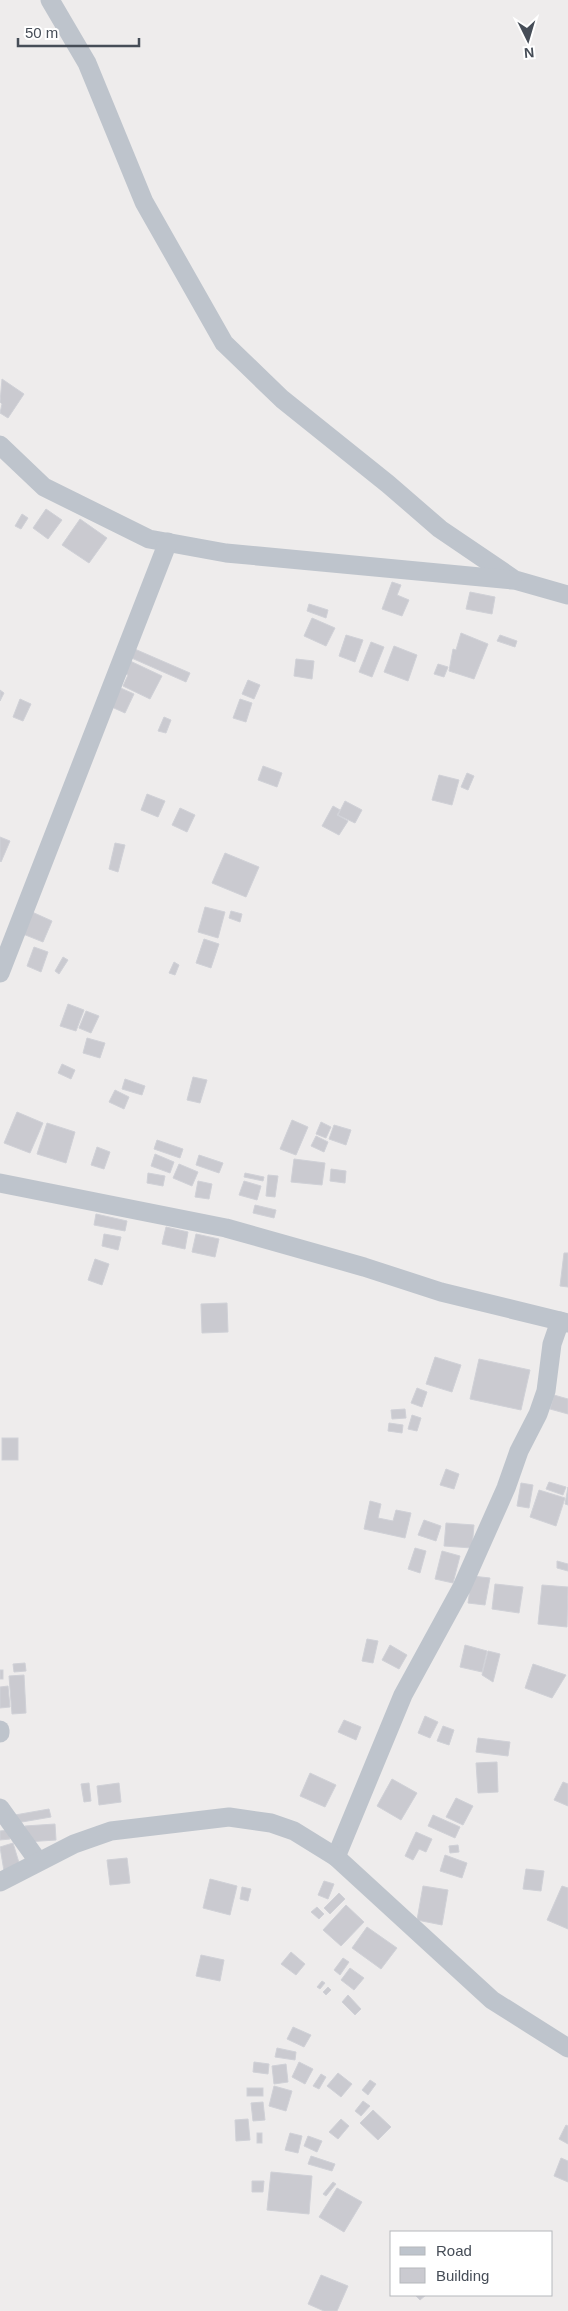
<svg xmlns="http://www.w3.org/2000/svg" width="568" height="2311" font-family="Arial,sans-serif">
  <style>
    .building { fill: #cacad0; stroke: #d0d1d7 }
    .lines { fill: none; stroke-linecap: round; stroke-linejoin: round }
    .street { stroke: #bec4cc; stroke-width: 19 }
  </style>
  <rect width="100%" height="100%" fill="#eeecec"/>
  <g class="building">
    <polygon points="2,379 24,394 8,418 0,413 2,404 0,402"/>
    <polygon points="46,509 62,520 48,539 33,528"/>
    <polygon points="22,514 28,518 21,529 15,526"/>
    <polygon points="80,519 107,538 89,563 62,545"/>
    <polygon points="392,582 401,585 397,595 409,600 402,616 382,609"/>
    <polygon points="470,592 495,597 492,614 466,609"/>
    <polygon points="309,604 328,610 326,618 307,611"/>
    <polygon points="312,618 335,628 326,646 304,636"/>
    <polygon points="461,633 488,644 474,679 449,671 453,649 456,650"/>
    <polygon points="346,635 363,640 355,662 339,656"/>
    <polygon points="500,635 517,641 515,647 497,641"/>
    <polygon points="371,642 384,647 372,677 359,672"/>
    <polygon points="394,646 417,655 408,681 384,672"/>
    <polygon points="130,647 190,673 186,682 127,656"/>
    <polygon points="296,659 314,661 312,679 294,676"/>
    <polygon points="128,660 162,676 150,699 123,686 128,675 122,672"/>
    <polygon points="438,664 448,667 444,677 434,674"/>
    <polygon points="248,680 260,685 254,699 242,694"/>
    <polygon points="114,685 134,694 125,713 105,704"/>
    <polygon points="0,690 4,693 0,701"/>
    <polygon points="20,699 31,704 23,721 13,717"/>
    <polygon points="240,699 252,703 246,722 233,718"/>
    <polygon points="164,717 171,720 166,733 158,731"/>
    <polygon points="263,766 282,773 277,787 258,780"/>
    <polygon points="467,773 474,776 468,790 461,787"/>
    <polygon points="439,775 459,780 452,805 432,800"/>
    <polygon points="147,794 165,801 158,817 141,810"/>
    <polygon points="345,801 362,810 355,823 338,815"/>
    <polygon points="333,806 340,810 337,815 348,821 339,835 322,826"/>
    <polygon points="180,808 195,815 187,832 172,825"/>
    <polygon points="0,837 10,841 1,862 0,861"/>
    <polygon points="115,843 125,845 118,872 109,869"/>
    <polygon points="225,853 259,867 246,897 212,883"/>
    <polygon points="205,907 225,912 218,938 198,932"/>
    <polygon points="231,911 242,914 240,922 229,918"/>
    <polygon points="32,912 52,921 43,942 23,934"/>
    <polygon points="204,939 219,944 211,968 196,963"/>
    <polygon points="34,947 48,952 41,972 27,966"/>
    <polygon points="63,957 68,960 59,974 55,971"/>
    <polygon points="174,962 179,965 175,975 169,973"/>
    <polygon points="68,1004 84,1010 76,1031 60,1026"/>
    <polygon points="86,1011 99,1016 91,1033 79,1028"/>
    <polygon points="87,1038 105,1043 100,1058 83,1053"/>
    <polygon points="62,1064 75,1070 71,1079 58,1073"/>
    <polygon points="193,1077 207,1080 200,1103 187,1100"/>
    <polygon points="125,1079 145,1086 142,1095 122,1089"/>
    <polygon points="115,1090 129,1097 124,1109 109,1102"/>
    <polygon points="17,1112 43,1123 30,1153 4,1143"/>
    <polygon points="292,1120 308,1127 296,1155 280,1149"/>
    <polygon points="321,1122 331,1127 326,1138 316,1134"/>
    <polygon points="47,1123 75,1132 66,1163 37,1154"/>
    <polygon points="334,1125 351,1130 346,1145 329,1139"/>
    <polygon points="316,1136 328,1142 324,1152 311,1146"/>
    <polygon points="157,1140 183,1149 180,1158 154,1149"/>
    <polygon points="97,1147 110,1152 104,1169 91,1165"/>
    <polygon points="155,1154 174,1162 170,1173 151,1166"/>
    <polygon points="199,1155 223,1163 219,1173 196,1165"/>
    <polygon points="294,1159 325,1163 322,1185 291,1182"/>
    <polygon points="179,1164 198,1172 192,1186 173,1178"/>
    <polygon points="331,1169 346,1171 345,1183 330,1181"/>
    <polygon points="148,1173 165,1176 163,1186 147,1183"/>
    <polygon points="245,1173 264,1177 263,1181 244,1177"/>
    <polygon points="268,1175 278,1176 275,1197 266,1196"/>
    <polygon points="198,1181 212,1184 209,1199 195,1197"/>
    <polygon points="244,1181 261,1186 257,1200 239,1195"/>
    <polygon points="255,1205 276,1210 274,1218 253,1213"/>
    <polygon points="96,1214 127,1221 125,1231 94,1225"/>
    <polygon points="166,1227 188,1232 185,1249 162,1244"/>
    <polygon points="104,1234 121,1237 118,1250 102,1246"/>
    <polygon points="196,1234 219,1239 215,1257 192,1252"/>
    <polygon points="564,1253 568,1253 568,1287 560,1286"/>
    <polygon points="95,1259 109,1264 102,1285 88,1280"/>
    <polygon points="227,1303 228,1332 202,1333 201,1304"/>
    <polygon points="435,1357 461,1365 452,1392 426,1384"/>
    <polygon points="479,1359 530,1370 521,1410 470,1399"/>
    <polygon points="417,1388 427,1392 422,1407 411,1403"/>
    <polygon points="554,1395 568,1399 568,1414 550,1409"/>
    <polygon points="405,1409 406,1418 392,1419 391,1410"/>
    <polygon points="412,1415 421,1418 417,1431 408,1429"/>
    <polygon points="389,1423 403,1425 402,1433 388,1431"/>
    <rect x="2" y="1438" width="16" height="22"/>
    <polygon points="446,1469 459,1474 454,1489 440,1485"/>
    <polygon points="549,1482 566,1487 563,1495 546,1489"/>
    <polygon points="521,1483 533,1485 529,1508 517,1506"/>
    <polygon points="568,1487 568,1505 565,1504"/>
    <polygon points="539,1490 565,1498 556,1526 530,1517"/>
    <polygon points="370,1501 381,1504 378,1518 393,1521 396,1510 411,1513 405,1538 364,1529"/>
    <polygon points="424,1520 441,1526 436,1541 418,1535"/>
    <polygon points="446,1523 474,1525 472,1548 444,1546"/>
    <polygon points="415,1548 426,1551 420,1573 408,1569"/>
    <polygon points="442,1551 460,1556 453,1583 435,1579"/>
    <polygon points="557,1561 568,1564 568,1571 557,1568"/>
    <polygon points="472,1576 490,1578 485,1605 468,1603"/>
    <polygon points="495,1584 523,1587 519,1613 492,1609"/>
    <polygon points="542,1585 568,1587 567,1627 538,1624"/>
    <polygon points="367,1639 378,1641 373,1663 362,1661"/>
    <polygon points="390,1645 407,1655 399,1669 382,1660"/>
    <polygon points="465,1645 487,1651 482,1672 460,1667"/>
    <polygon points="488,1651 500,1654 493,1682 482,1675"/>
    <polygon points="25,1663 26,1671 14,1672 13,1664"/>
    <polygon points="533,1664 566,1675 552,1698 525,1688"/>
    <rect x="0" y="1670" width="3" height="9"/>
    <polygon points="24,1675 26,1713 12,1714 9,1676"/>
    <polygon points="8,1686 10,1707 0,1708 0,1687"/>
    <polygon points="425,1716 438,1722 430,1738 418,1733"/>
    <polygon points="344,1720 361,1727 356,1740 338,1732"/>
    <polygon points="443,1726 454,1730 449,1745 437,1741"/>
    <polygon points="478,1738 510,1742 508,1756 476,1752"/>
    <polygon points="497,1762 498,1792 478,1793 476,1763"/>
    <polygon points="310,1773 336,1785 325,1807 300,1796"/>
    <polygon points="392,1779 417,1793 401,1820 377,1806"/>
    <polygon points="563,1782 568,1784 568,1806 554,1800"/>
    <polygon points="89,1783 91,1801 84,1802 81,1784"/>
    <polygon points="119,1783 121,1802 99,1805 97,1786"/>
    <polygon points="456,1798 473,1806 463,1825 446,1817"/>
    <polygon points="49,1809 51,1817 16,1823 15,1815"/>
    <polygon points="433,1815 460,1827 455,1838 428,1826"/>
    <polygon points="55,1824 56,1840 26,1842 25,1826"/>
    <polygon points="9,1830 10,1839 0,1840 0,1831"/>
    <polygon points="416,1832 432,1839 426,1852 419,1849 413,1860 405,1856"/>
    <polygon points="13,1843 20,1866 4,1871 0,1847"/>
    <polygon points="458,1845 459,1852 450,1853 449,1846"/>
    <polygon points="445,1855 467,1863 462,1878 440,1871"/>
    <polygon points="127,1858 130,1883 110,1885 107,1860"/>
    <polygon points="526,1869 544,1871 541,1891 523,1889"/>
    <polygon points="210,1879 237,1886 230,1915 203,1908"/>
    <polygon points="324,1881 334,1884 328,1899 318,1895"/>
    <polygon points="423,1886 448,1890 442,1925 417,1920"/>
    <polygon points="562,1886 568,1888 568,1929 547,1920"/>
    <polygon points="242,1887 251,1889 248,1901 240,1899"/>
    <polygon points="339,1893 345,1899 330,1914 324,1908"/>
    <polygon points="346,1905 364,1922 341,1946 323,1930"/>
    <polygon points="317,1907 324,1914 319,1919 311,1912"/>
    <polygon points="367,1927 397,1948 381,1969 352,1948"/>
    <polygon points="291,1952 305,1964 296,1975 281,1964"/>
    <polygon points="201,1955 224,1960 220,1981 196,1976"/>
    <polygon points="343,1958 349,1962 340,1975 334,1970"/>
    <polygon points="350,1968 364,1978 354,1990 341,1980"/>
    <polygon points="322,1981 325,1983 320,1989 317,1987"/>
    <polygon points="328,1987 331,1990 326,1995 323,1992"/>
    <polygon points="348,1995 361,2009 355,2015 342,2002"/>
    <polygon points="293,2027 311,2035 304,2047 287,2039"/>
    <polygon points="277,2048 296,2052 295,2060 275,2057"/>
    <polygon points="254,2062 269,2064 268,2074 253,2072"/>
    <polygon points="299,2062 313,2069 305,2084 292,2077"/>
    <polygon points="286,2064 288,2082 274,2084 272,2066"/>
    <polygon points="338,2073 352,2084 341,2097 327,2086"/>
    <polygon points="321,2074 326,2077 319,2089 313,2086"/>
    <polygon points="370,2080 376,2084 368,2095 362,2090"/>
    <polygon points="274,2086 292,2091 286,2111 269,2106"/>
    <rect x="247" y="2088" width="16" height="8"/>
    <polygon points="363,2101 370,2106 361,2116 355,2111"/>
    <polygon points="263,2102 265,2120 253,2121 251,2103"/>
    <polygon points="373,2110 391,2127 378,2140 360,2123"/>
    <polygon points="248,2119 250,2140 236,2141 235,2120"/>
    <polygon points="341,2119 349,2126 338,2139 329,2132"/>
    <polygon points="566,2125 568,2126 568,2144 559,2139"/>
    <rect x="257" y="2133" width="5" height="10"/>
    <polygon points="290,2133 302,2136 298,2153 285,2150"/>
    <polygon points="308,2136 322,2141 317,2152 304,2146"/>
    <polygon points="311,2156 335,2164 332,2171 308,2164"/>
    <polygon points="561,2158 568,2161 568,2182 554,2176"/>
    <polygon points="271,2172 312,2176 309,2214 267,2210"/>
    <polygon points="252,2181 264,2181 263,2192 252,2192"/>
    <polygon points="333,2182 336,2184 326,2196 323,2194"/>
    <polygon points="337,2188 362,2202 344,2232 319,2217"/>
    <polygon points="321,2275 348,2286 337,2311 324,2311 308,2304"/>
    <polygon points="415,2295 426,2295 420,2300"/>
  </g>
  <g class="lines">
    <g class="street">
      <polyline points="50,0 87,63 144,202 224,343 282,399 388,484 440,529 515,580 568,595"/>
      <polyline points="0,445 44,487 149,539 226,553 512,580"/>
      <polyline points="0,973 168,542"/>
      <polyline points="0,1183 226,1228 364,1267 441,1292 568,1323"/>
      <polyline points="0,1730 0,1733"/>
      <polyline points="0,1808 38,1861"/>
      <polyline points="336,1857 403,1695 462,1587 506,1488 519,1451 538,1414 546,1391 552,1344 560,1321"/>
      <polyline points="0,1882 74,1844 111,1831 229,1817 271,1823 294,1831 336,1857 492,2000 568,2048"/>
    </g>
  </g>
  <rect x="390" y="2231" width="162" height="65" fill="#ffffff" stroke="#b5b8bc"/>
  <rect x="400" y="2247" width="25" height="8" fill="#bec4cc" stroke="#b5b8bc"/>
  <text x="436" y="2256" font-size="15" fill="#464d57">Road</text>
  <rect x="400" y="2268" width="25" height="15" fill="#cacad0" stroke="#b5b8bc"/>
  <text x="436" y="2281" font-size="15" fill="#464d57">Building</text>
  <g transform="translate(528 40) rotate(175)" stroke="#ffffff" stroke-width="4" paint-order="stroke">
  <path d="M0-4L9 19L0 12L-9 19Z" fill="#464d57"/>
  <text y="-8" font-size="14" font-weight="bold" text-anchor="middle" fill="#464d57">N</text>
  </g>
  <path d="M18 38v8h121v-8" fill="none" stroke="#464d57" stroke-width="2.5"/>
  <text x="25" y="38" font-size="15" fill="#464d57" stroke="#ffffff" stroke-width="4" paint-order="stroke">50 m</text>
</svg>
